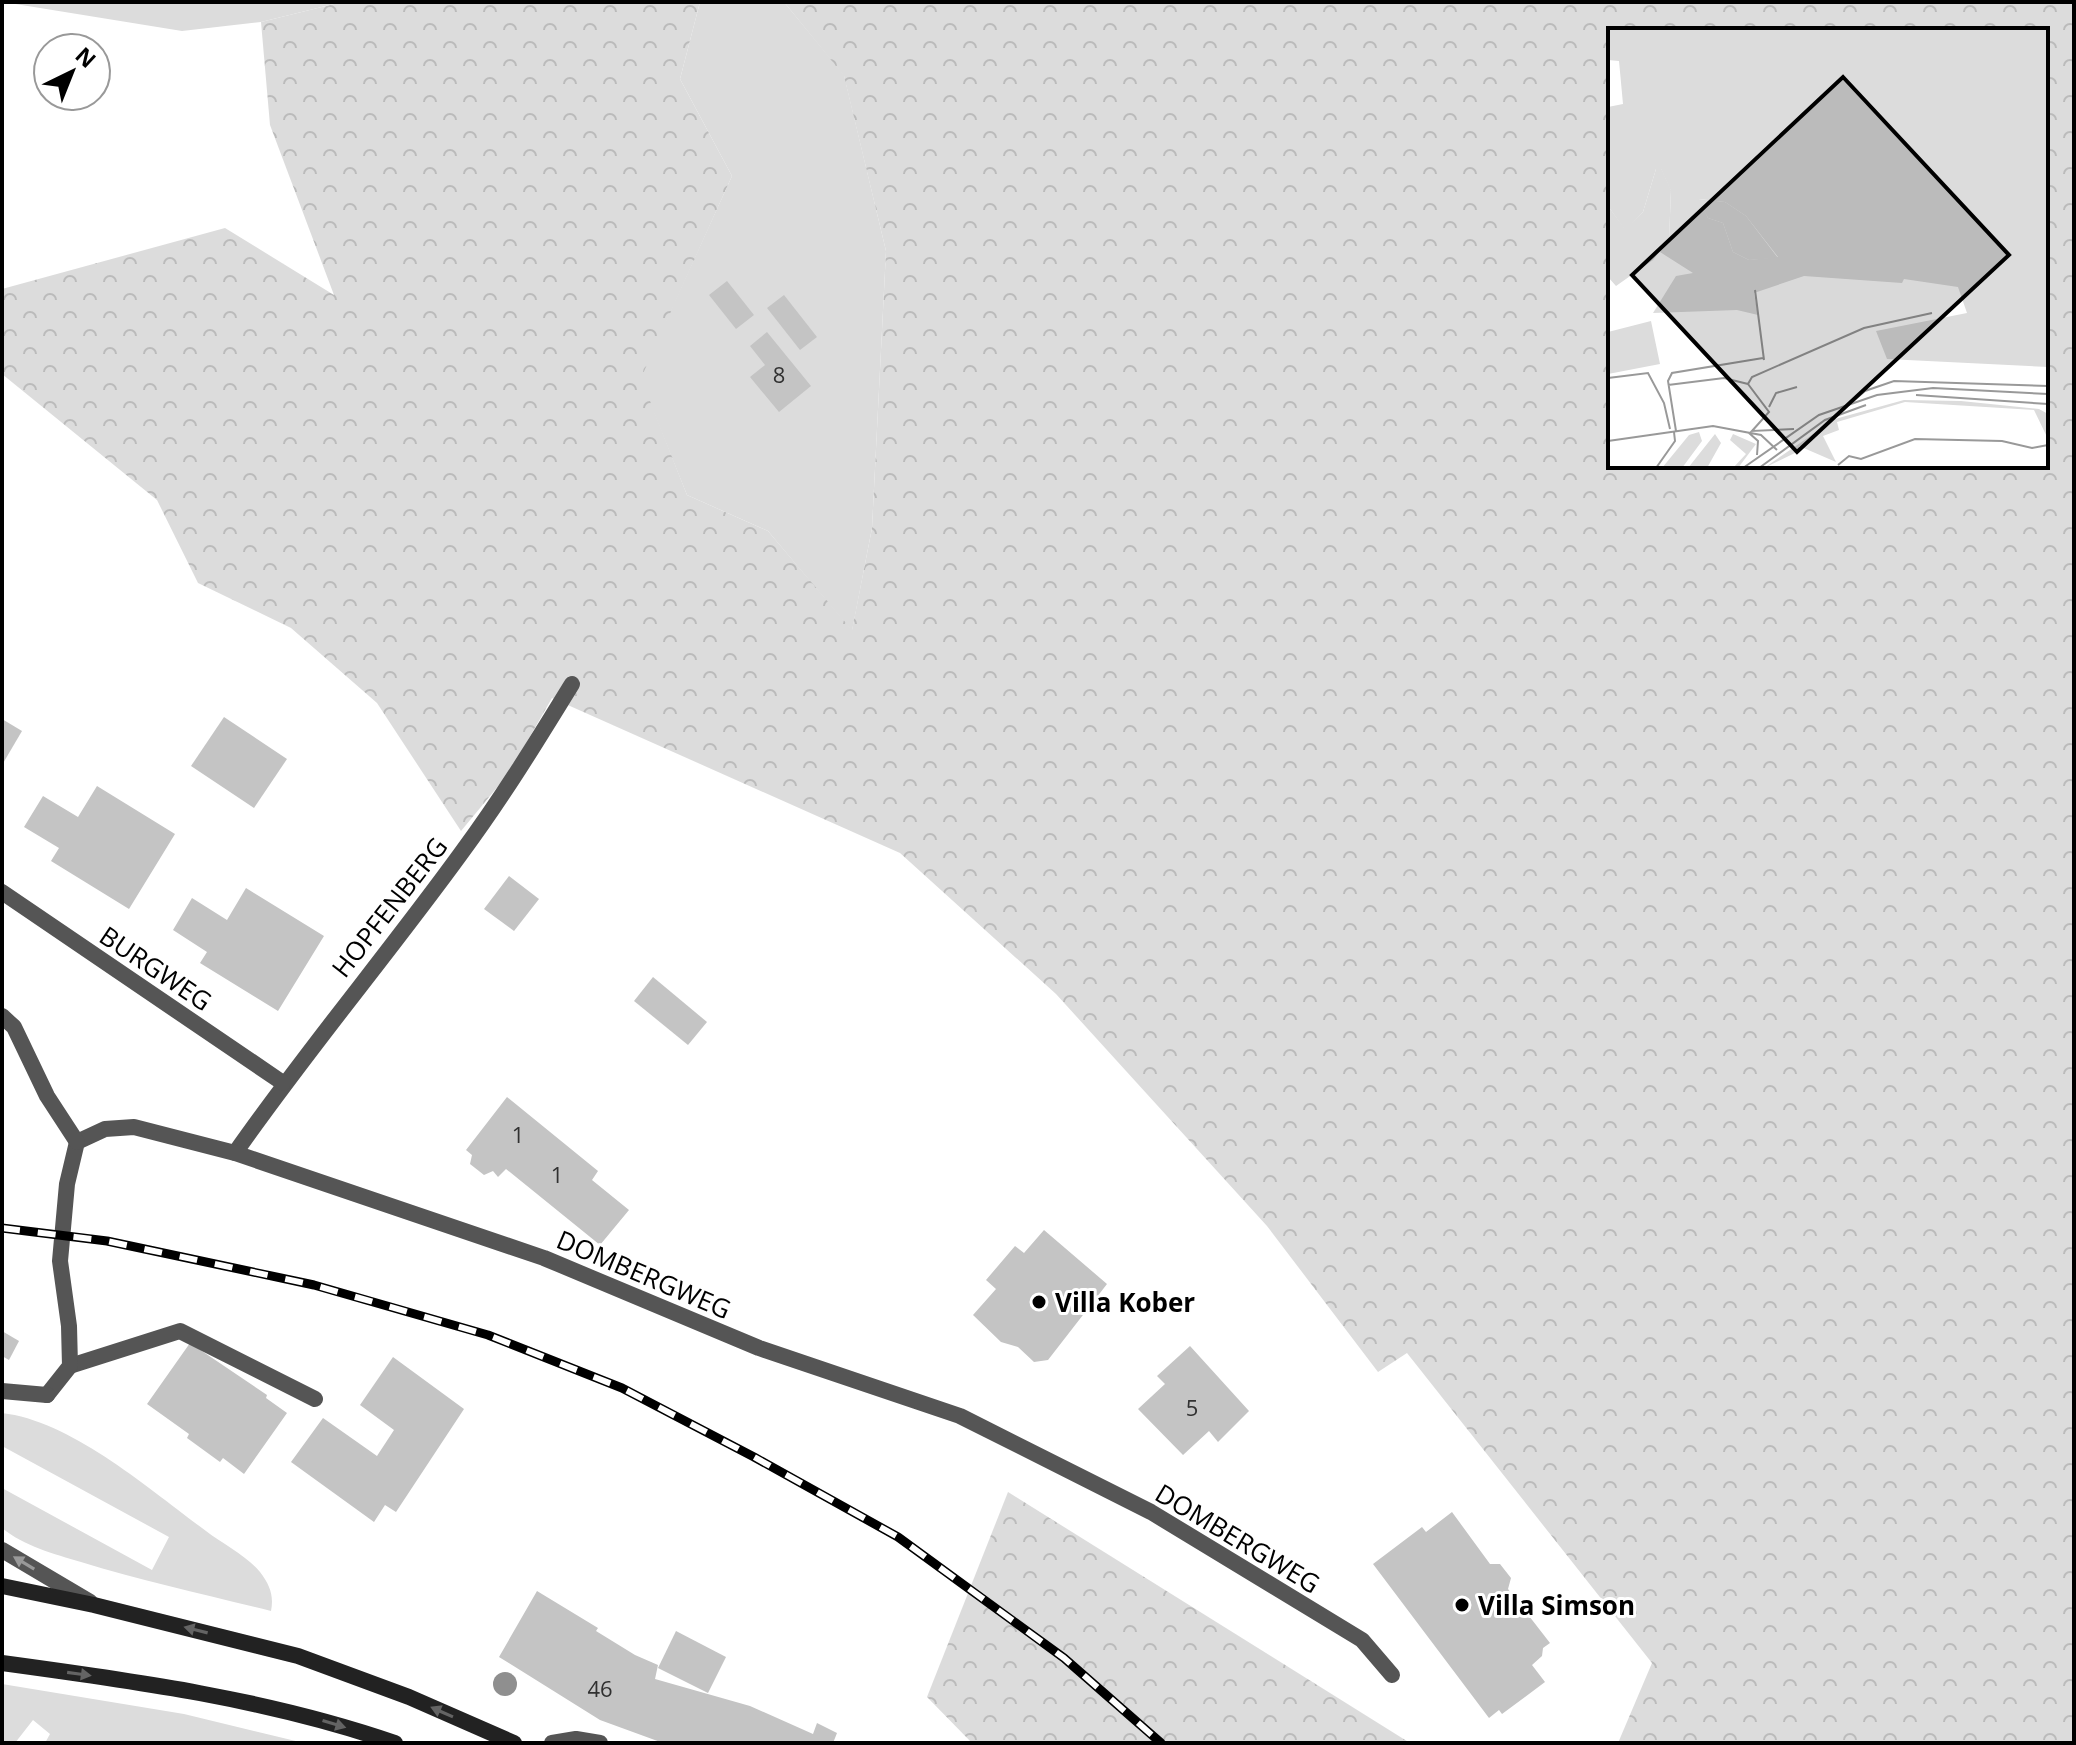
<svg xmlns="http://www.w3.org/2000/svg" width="2076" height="1745" font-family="'Open Sans',sans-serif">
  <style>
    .green { fill: #dcdcdc }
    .forest { fill: url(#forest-crowns); fill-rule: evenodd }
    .building { fill: #c4c4c4 }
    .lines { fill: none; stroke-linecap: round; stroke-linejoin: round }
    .lane { stroke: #555; stroke-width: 16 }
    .street { stroke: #555; stroke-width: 16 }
    .secondary { stroke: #222; stroke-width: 16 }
    .rail-casing { stroke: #000; stroke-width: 9 }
    .rail { stroke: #fff; stroke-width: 6; stroke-dasharray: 18; stroke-linecap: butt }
    .tree { fill: #8f8f8f }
    .oneway { fill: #999 }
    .oneway2 { fill: #646464 }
    .poi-dot { fill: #000; stroke: #fff; stroke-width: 3 }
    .labels { text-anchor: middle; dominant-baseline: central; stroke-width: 6; stroke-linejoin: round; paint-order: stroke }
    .number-label { font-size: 22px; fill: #313131 }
    .street-label { font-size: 26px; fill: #000; stroke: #fff }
    .poi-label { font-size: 26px; font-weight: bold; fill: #000; stroke: #fff; text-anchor: start }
    .inset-road { fill: none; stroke: #999; stroke-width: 2 }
    .view { fill: #000; fill-opacity: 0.15; stroke: #000; stroke-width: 4 }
    .inset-edge { fill: none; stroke: #000; stroke-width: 4 }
  </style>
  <defs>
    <pattern id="forest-crowns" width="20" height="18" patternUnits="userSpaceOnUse" patternTransform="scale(2)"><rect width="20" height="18" fill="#dcdcdc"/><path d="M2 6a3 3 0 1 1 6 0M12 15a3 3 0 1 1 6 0" fill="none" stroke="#bbb"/></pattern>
  </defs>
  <rect width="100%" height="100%" fill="#fff"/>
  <g class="green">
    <polygon points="3,2 342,2 261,22 182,31"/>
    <polygon points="700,2 784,2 844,75 886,251 872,528 852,631 768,531 687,495 640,378 732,176 680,79"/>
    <path d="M2 1413C72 1421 150 1490 206 1531 223 1544 247 1556 260 1572 270 1585 274 1596 271 1611 207 1595 143 1581 81 1562 54 1554 24 1546 2 1528V1488L152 1570 169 1537 2 1446Z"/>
    <polygon points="2,1684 184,1714 304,1743 45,1743 50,1734 33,1720 15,1743 6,1743 2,1740"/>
  </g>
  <g class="forest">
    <path d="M342 2H700L680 79 732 176 641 378 687 495 768 531 852 630 872 528 886 251 844 76 784 2H2074V1743H1618L1652 1663 1407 1353 1378 1372 1267 1226 1056 994 900 853 552 698 509 773 461 831 377 703 291 628 198 583 157 500 2 374V289L225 228 334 295 270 125 261 22ZM1610 30H2046V466H1610Z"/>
    <polygon points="1008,1492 1410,1743 972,1743 927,1697"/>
  </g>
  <g class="building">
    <polygon points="727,281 754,315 736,329 709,295"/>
    <polygon points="784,295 817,337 800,350 767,308"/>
    <polygon points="767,332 811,386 779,412 750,377 765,365 750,346"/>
    <polygon points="224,717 287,759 254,808 191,766"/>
    <polygon points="2,719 22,731 2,765"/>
    <polygon points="97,786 175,834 129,909 51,861 59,848 24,827 43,796 78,817"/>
    <polygon points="509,876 539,899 514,931 484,909"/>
    <polygon points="246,888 324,936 278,1011 200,963 207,952 173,930 192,898 227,920"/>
    <polygon points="653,977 707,1022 688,1045 634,1001"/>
    <polygon points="507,1097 598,1171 592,1180 629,1210 600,1245 506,1169 498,1177 493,1171 484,1175 470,1164 472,1155 466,1150"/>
    <polygon points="1044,1230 1107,1284 1048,1360 1034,1362 1018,1347 1001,1342 973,1315 996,1289 986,1280 1015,1246 1024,1253"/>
    <polygon points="2,1331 19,1341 9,1360 2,1356"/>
    <polygon points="190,1343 267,1395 266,1398 287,1413 244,1474 223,1458 220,1462 187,1438 189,1434 147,1404"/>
    <polygon points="1190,1346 1249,1411 1218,1442 1209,1431 1183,1455 1138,1409 1165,1384 1157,1376"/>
    <polygon points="393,1357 464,1409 396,1512 385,1505 374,1522 291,1462 323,1418 377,1456 394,1430 360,1405"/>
    <polygon points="1452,1512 1490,1564 1500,1564 1511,1578 1508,1589 1550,1643 1543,1648 1542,1656 1532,1665 1545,1682 1502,1714 1499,1710 1489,1718 1373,1564 1422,1527 1426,1532"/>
    <polygon points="537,1591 598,1628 596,1631 635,1655 658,1665 655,1679 750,1706 813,1734 817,1723 837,1733 833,1743 663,1743 600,1720 499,1657"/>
    <polygon points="676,1631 726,1657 708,1693 658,1668"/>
  </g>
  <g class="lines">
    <g class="lane">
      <path d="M235 1153C307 1050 388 954 462 852 502 798 537 741 572 684"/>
      <polyline points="70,1366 180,1331 315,1399"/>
      <polyline points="47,1395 70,1366 69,1326 60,1261 67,1184 77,1142 105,1129 134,1127 235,1153 544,1258 759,1348 960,1416 1151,1512 1362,1640 1392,1675"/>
    </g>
    <g class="street">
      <polyline points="2,892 283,1083"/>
      <polyline points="2,1016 14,1027 47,1096 77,1142"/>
      <polyline points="2,1391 47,1395"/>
      <polyline points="2,1550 90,1602"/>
      <polyline points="552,1743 576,1739 600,1743"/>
    </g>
    <g class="secondary">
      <polyline points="2,1586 94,1605 298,1656 409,1697 514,1743"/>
      <path d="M2 1663C135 1681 267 1699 395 1743"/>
    </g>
    <defs>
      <polyline id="rail" points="2,1228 107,1241 314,1285 488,1335 622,1388 754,1457 898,1537 1064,1658 1161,1743"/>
    </defs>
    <use href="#rail" class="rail-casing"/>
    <use href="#rail" class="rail"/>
  </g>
  <circle class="tree" cx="505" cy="1684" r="12"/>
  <defs><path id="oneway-solid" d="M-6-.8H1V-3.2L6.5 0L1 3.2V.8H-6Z" transform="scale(2)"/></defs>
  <use class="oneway" href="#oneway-solid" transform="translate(24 1563) rotate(-149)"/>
  <g class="oneway2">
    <use href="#oneway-solid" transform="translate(196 1630) rotate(-166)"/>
    <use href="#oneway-solid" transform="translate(79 1674) rotate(8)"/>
    <use href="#oneway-solid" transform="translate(442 1712) rotate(-156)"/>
    <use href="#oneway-solid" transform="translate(334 1724) rotate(17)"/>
  </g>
  <g class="poi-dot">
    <circle cx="1039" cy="1302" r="8"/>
    <circle cx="1462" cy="1605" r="8"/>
  </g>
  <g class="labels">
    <g class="number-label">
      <text x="779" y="374">8</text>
      <text x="518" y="1134">1</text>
      <text x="557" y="1174">1</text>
      <text x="1192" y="1407">5</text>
      <text x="600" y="1688">46</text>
    </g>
    <g class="street-label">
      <text transform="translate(389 907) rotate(-52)">HOPFENBERG</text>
      <text transform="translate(156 968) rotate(34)">BURGWEG</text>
      <text transform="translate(644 1274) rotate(23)">DOMBERGWEG</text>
      <text transform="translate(1238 1538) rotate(31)">DOMBERGWEG</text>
    </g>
    <g class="poi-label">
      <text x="1055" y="1302">Villa Kober</text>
      <text x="1478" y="1605">Villa Simson</text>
    </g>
  </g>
  <g transform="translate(1608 28)">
    <rect width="440" height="440" fill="#fff"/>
    <path d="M53 140 63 162 61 212 45 232 8 258 0 249V178L17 201 35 184 48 141ZM90 171 117 174 138 188 170 230 141 232 125 224 115 195 100 190ZM43 293 52 336 0 346V304ZM296 372 353 373 431 381 440 386V411L426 382 297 374 229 394 231 402 215 408 228 434 191 418V423L156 440 227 391ZM91 404 94 413 74 440H54L81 407ZM107 406 113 415 99 440H80ZM125 406 148 416 130 440H125L138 426 122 412Z" fill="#dcdcdc"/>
    <path d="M0 0H440V339L279 331 268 303 359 285 350 259 296 251 294 255 196 248 146 265 150 287 129 282 45 285 68 248 85 245 52 224 61 211 63 163 53 141H48L35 184 17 202 0 178V79L15 76 11 33 0 32ZM91 171 117 174 138 188 170 229 141 232 125 224 115 195 100 190Z" fill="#dcdcdc" fill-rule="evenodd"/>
    <path class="inset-road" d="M147 262 156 332M0 350 40 345 56 375 62 401M60 357 116 350 140 356M308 367 440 376M243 375 257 363 286 353 440 358M161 379 168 365 189 359M186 401 144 403 161 384 140 356 144 349 256 300 324 285M68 403 60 353 64 345 155 330M141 405 150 413 149 427M0 413 105 398 153 407 169 422M230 437 241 428 253 431 307 411 394 413 424 420 440 417M48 440 67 413 66 404M135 440 211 387 269 367 325 360 440 366M151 440 217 392 258 377"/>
    <path class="view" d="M235 49 401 227 189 424 24 247Z"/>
    <rect width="440" height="440" class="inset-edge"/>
  </g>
  <rect width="2076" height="1745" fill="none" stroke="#000000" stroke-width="8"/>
  <g transform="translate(72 72) rotate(43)"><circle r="38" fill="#ffffff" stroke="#999999" stroke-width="2"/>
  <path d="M0-6L14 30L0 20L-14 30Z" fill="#000000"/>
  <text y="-12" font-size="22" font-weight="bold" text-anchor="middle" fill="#000000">N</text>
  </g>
</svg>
